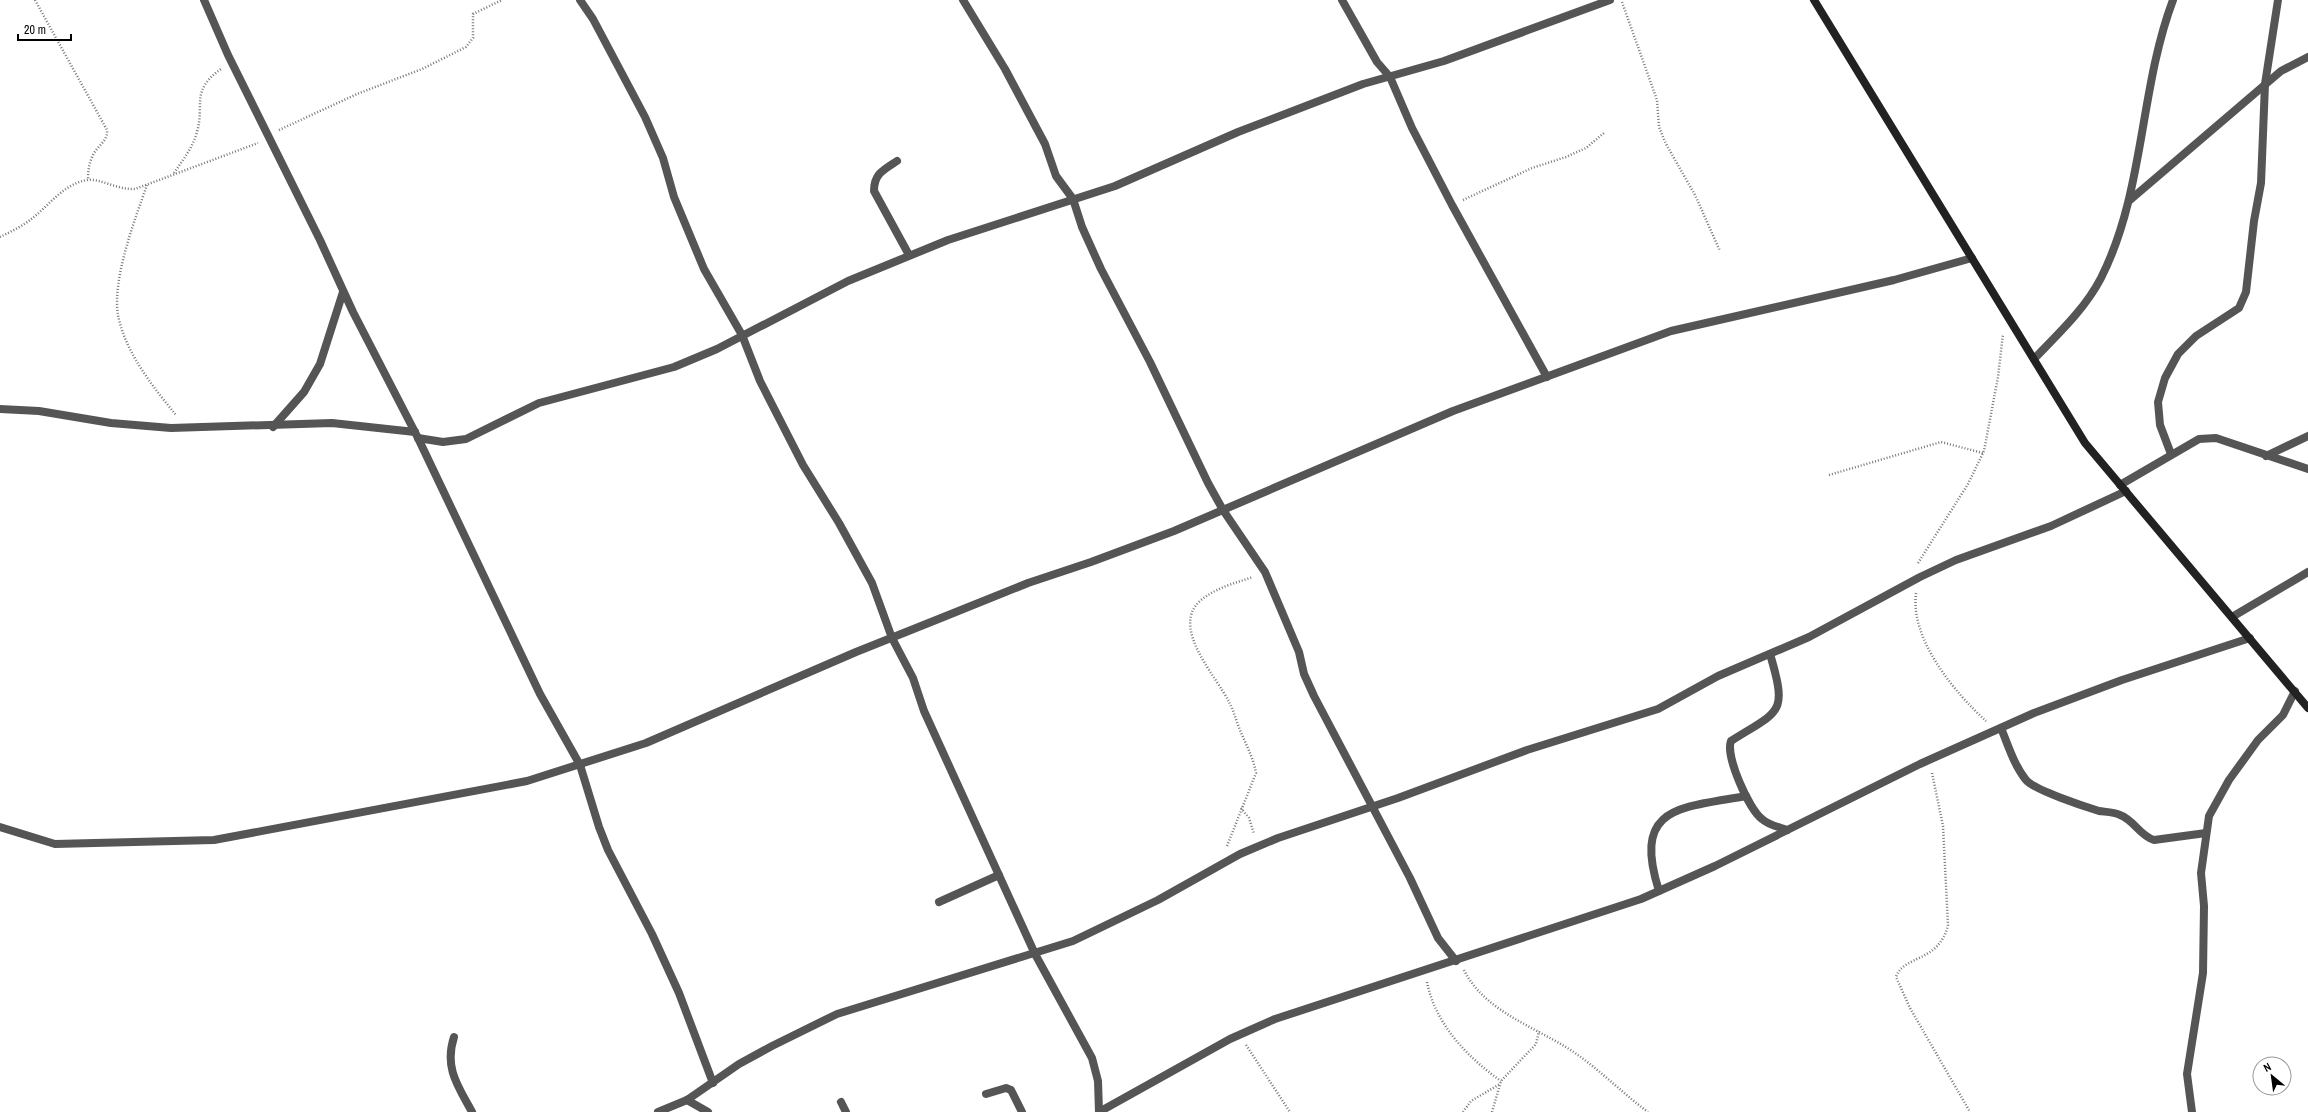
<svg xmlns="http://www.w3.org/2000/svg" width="2308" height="1112" font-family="'Archivo Narrow',sans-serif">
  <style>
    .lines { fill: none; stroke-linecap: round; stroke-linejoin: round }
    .path { stroke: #777; stroke-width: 2.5; stroke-dasharray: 1 2; stroke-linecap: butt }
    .lane { stroke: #555; stroke-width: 8 }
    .street { stroke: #555; stroke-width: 8 }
    .secondary { stroke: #222; stroke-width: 8 }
  </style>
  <rect width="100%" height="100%" fill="#fff"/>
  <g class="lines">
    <g class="path">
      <path d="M35 0 107 130C108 141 98 145 93 155 89 163 88 171 88 180"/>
      <polyline points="1622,2 1657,100 1659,127 1666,144 1695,195 1720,251"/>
      <polyline points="279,130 357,94 422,69 466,47 473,38 473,14 502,0"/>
      <path d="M174 173C183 160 193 147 197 132 205 104 190 91 221 69"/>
      <path d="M147 185C135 219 112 279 118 315 125 352 153 387 176 415"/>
      <polyline points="1463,200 1532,168 1566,157 1586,148 1604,133"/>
      <path d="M0 237C10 232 21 227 30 220 48 207 63 184 87 180 100 178 117 190 135 189L258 143"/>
      <polyline points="1829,475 1941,442 1983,453"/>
      <polyline points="1918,563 1968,484 1984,451 1998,377 2003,334"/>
      <path d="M1916 593C1910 639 1954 692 1986 721"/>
      <path d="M1932 773 1943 826 1948 925C1939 963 1903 955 1896 977L1910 1008 1970 1112"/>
      <polyline points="1241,808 1249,818 1254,834"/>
      <path d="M1227 846 1256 773C1253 756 1244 741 1238 725 1235 717 1233 709 1229 702 1217 677 1170 628 1200 601 1215 588 1235 583 1253 577"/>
      <path d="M1464 970C1486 1015 1544 1029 1582 1058 1605 1075 1625 1095 1648 1112"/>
      <path d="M1427 982C1435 1024 1468 1058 1501 1081"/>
      <polyline points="1246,1045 1290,1112"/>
      <polyline points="1463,1112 1471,1101 1500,1084"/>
      <polyline points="1492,1112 1501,1081 1536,1044 1539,1031"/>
    </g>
    <polyline class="lane" points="841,1102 846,1112"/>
    <g class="street">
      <polyline points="204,0 228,55 320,240 353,312 418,438 540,694 580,765 599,827 608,850 652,934 679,993 713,1083"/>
      <polyline points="580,0 593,19 645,117 663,158 674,197 704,269 742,335 760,381 803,465 839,523 872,583 892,638 913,678 924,711 1035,954 1092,1058 1098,1081 1099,1112"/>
      <polyline points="963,0 1005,69 1045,144 1056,176 1073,199 1082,227 1101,269 1150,362 1208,483 1223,510 1265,572 1299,652 1304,674 1314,696 1410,878 1438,938 1456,961"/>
      <polyline points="1342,0 1377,62 1390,77 1412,128 1452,205 1547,377"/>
      <path d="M897 161C883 170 874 174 874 191L909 255"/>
      <polyline points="2130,200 2281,71 2308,57"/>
      <path d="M2034 359C2058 334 2085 309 2101 278 2145 191 2139 90 2173 0"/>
      <polyline points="0,409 39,411 111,423 171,428 332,423 415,432"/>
      <polyline points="273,427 304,392 320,364 343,292"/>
      <polyline points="418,438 443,442 466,439 539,403 674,367 717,349 848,281 948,240 1115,186 1238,132 1363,84 1444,61 1610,0"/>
      <polyline points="2171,454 2160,425 2158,402 2165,378 2178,354 2196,336 2239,308 2246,292 2254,221 2261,183 2265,84 2278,0"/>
      <polyline points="2266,456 2308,436"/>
      <polyline points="2120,485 2199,439 2216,438 2308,469"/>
      <polyline points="2232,617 2308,572"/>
      <path d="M1770 654C1788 715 1780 710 1731 741 1725 756 1749 809 1762 819 1768 825 1779 827 1787 830"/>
      <path d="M2001 728C2008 745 2014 765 2026 780 2034 790 2086 807 2099 811 2106 812 2114 812 2120 815 2134 820 2140 836 2154 840L2206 833"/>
      <polyline points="0,827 55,844 214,840 527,781 646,743 856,652 941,618 1028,583 1091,562 1174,531 1453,411 1671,331 1894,280 1972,258"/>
      <path d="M1659 891C1632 806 1679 808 1746 796"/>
      <polyline points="939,902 999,875"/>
      <path d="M454 1037C444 1068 458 1086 472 1112"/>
      <polyline points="986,1094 1006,1088 1011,1090 1022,1112"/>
      <polyline points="687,1100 708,1112"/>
      <polyline points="658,1112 687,1100 739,1064 772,1046 837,1014 1073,941 1158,900 1240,854 1278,838 1398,798 1527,750 1658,709 1718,676 1809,637 1920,577 1956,560 2051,526 2126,491"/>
      <polyline points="1099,1112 1230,1039 1275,1019 1641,899 1715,866 1920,764 2034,713 2122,680 2250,638"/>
      <polyline points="2192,1112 2187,1074 2203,973 2204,906 2201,873 2209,816 2229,780 2258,740 2283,715 2295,691"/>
    </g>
    <polyline class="secondary" points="1814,0 2085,443 2308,708"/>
  </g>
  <g transform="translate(2272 1076) rotate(331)"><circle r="19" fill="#ffffff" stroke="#999999"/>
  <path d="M0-3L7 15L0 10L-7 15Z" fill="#000000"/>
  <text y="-6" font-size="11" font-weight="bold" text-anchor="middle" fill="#000000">N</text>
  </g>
  <path d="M18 34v6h53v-6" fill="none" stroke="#000000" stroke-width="2"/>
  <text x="24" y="34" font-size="12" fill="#000000" stroke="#ffffff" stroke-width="3" paint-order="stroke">20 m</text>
</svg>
